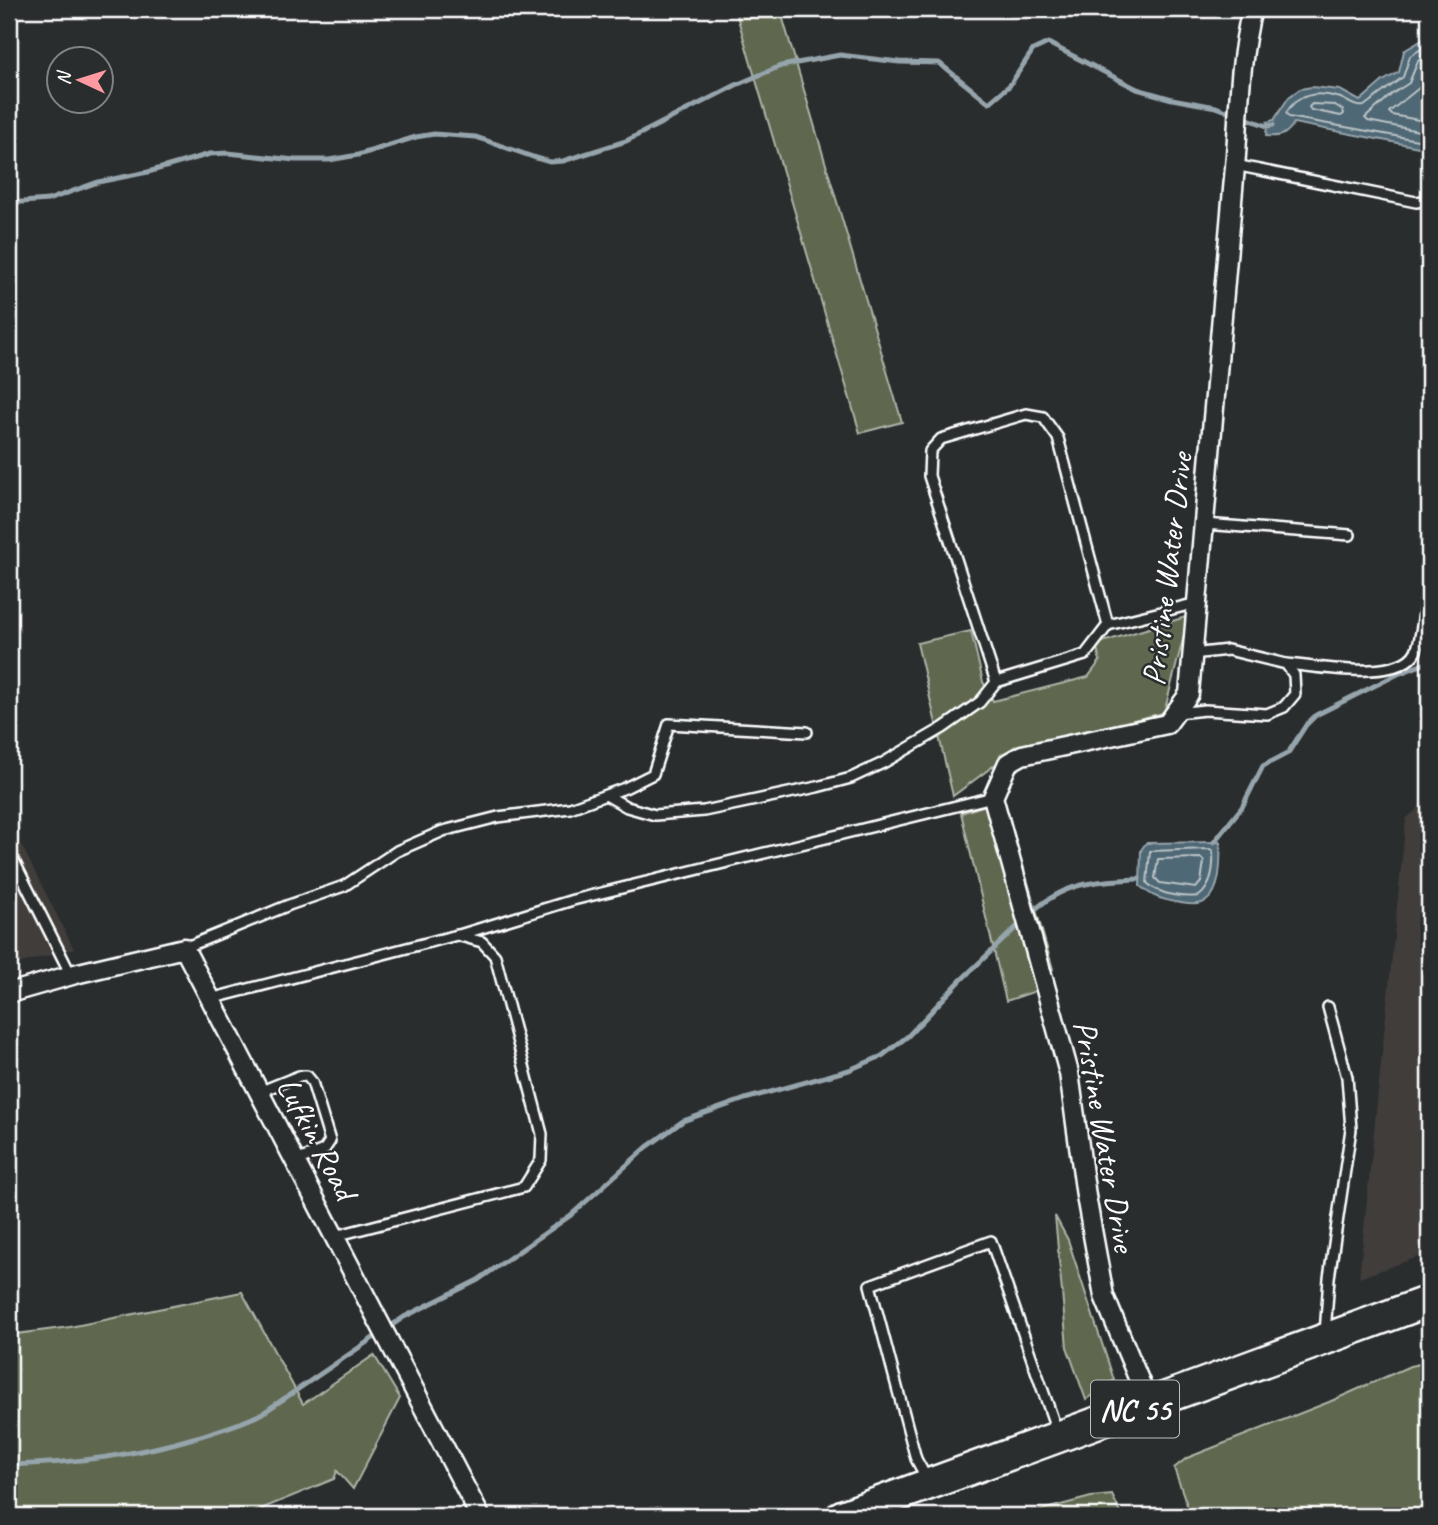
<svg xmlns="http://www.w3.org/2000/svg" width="1438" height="1525" font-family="Caveat,sans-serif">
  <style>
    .built { fill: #403e3b }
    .green { fill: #5e674f; stroke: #aeb3a7; stroke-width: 2 }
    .water { fill: #506874; stroke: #96a4ac; stroke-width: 2 }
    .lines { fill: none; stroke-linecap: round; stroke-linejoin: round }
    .shore { stroke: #b9c3c7; stroke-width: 2 }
    .stream { stroke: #96a4ac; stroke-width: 5 }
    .service-casing { stroke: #fff; stroke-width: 14 }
    .minor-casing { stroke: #fff; stroke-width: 23 }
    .trunk-casing { stroke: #fff; stroke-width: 35 }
    .service { stroke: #2a2d2e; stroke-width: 9 }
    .minor { stroke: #2a2d2e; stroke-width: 18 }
    .trunk { stroke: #2a2d2e; stroke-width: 30 }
    .labels { text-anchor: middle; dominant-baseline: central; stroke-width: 5; stroke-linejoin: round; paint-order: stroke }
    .shield { fill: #2a2d2e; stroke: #bfc0c0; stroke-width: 2 }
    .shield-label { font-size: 32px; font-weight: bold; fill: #fff }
    .street-label { font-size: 33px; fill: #fff; stroke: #2a2d2e }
  </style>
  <rect width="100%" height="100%" fill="#2a2d2e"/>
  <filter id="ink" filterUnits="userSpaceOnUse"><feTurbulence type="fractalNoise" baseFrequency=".0143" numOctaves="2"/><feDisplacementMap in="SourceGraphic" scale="14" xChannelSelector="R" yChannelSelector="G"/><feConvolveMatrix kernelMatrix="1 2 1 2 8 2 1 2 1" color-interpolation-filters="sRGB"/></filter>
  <g filter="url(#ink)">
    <g class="built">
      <polygon points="1429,798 1429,1253 1359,1278 1406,819"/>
      <polygon points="9,821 74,949 9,966"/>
    </g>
    <g class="green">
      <polygon points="735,9 780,9 902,422 860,433"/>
      <polygon points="1189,616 1164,713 1020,746 953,796 917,643 971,631 983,682 993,701 1088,677 1100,661 1096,644"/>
      <polygon points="1004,799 1053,969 1033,992 1006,1001 961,813"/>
      <polygon points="1055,1216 1068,1240 1114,1380 1086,1400 1067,1347"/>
      <polygon points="242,1292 303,1404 374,1355 400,1398 353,1489 337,1471 334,1479 244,1516 9,1516 9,1335 70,1327"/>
      <polygon points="1429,1362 1429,1516 1191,1516 1174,1468 1187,1458 1329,1402 1410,1366"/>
      <polygon points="1112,1495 1122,1516 1019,1516 1091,1497"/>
    </g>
    <g class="water">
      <path d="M1429 36V149L1294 123C1286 136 1280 137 1266 136L1267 122 1274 120 1289 97 1300 89 1312 87 1340 90 1360 101 1383 81 1399 72 1404 51Z"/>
      <path d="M1220 842C1221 860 1222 896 1202 903 1194 906 1183 903 1174 902 1158 898 1153 897 1140 886L1141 850 1146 843Z"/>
    </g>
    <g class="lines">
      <g class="shore">
        <path d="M1429 44 1410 56 1403 77 1364 106C1353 108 1347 99 1337 97 1317 91 1297 94 1286 113L1289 117 1429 142"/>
        <polyline points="1429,54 1418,61 1409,83 1392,94 1365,118 1368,121 1429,133"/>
        <polyline points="1429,67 1419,88 1389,112 1392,115 1429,122"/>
        <polygon points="1312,104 1335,105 1343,110 1344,114 1341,116 1311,110 1309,107"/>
        <path d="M1210 849 1213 851C1214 866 1212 887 1199 896 1182 898 1160 895 1147 883L1150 851Z"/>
        <polygon points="1201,858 1204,861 1201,882 1196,888 1160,883 1155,878 1158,859"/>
      </g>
      <g class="stream">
        <polyline points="9,203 48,200 98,182 148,172 210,154 228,153 295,160 329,160 358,155 416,137 434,134 476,137 533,157 550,162 563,161 626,141 736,85 781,66 840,55 899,62 939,63 989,103 1010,85 1033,50 1048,43 1137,89 1172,99 1216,107 1267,126 1273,125"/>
        <polyline points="1214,842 1242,807 1263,766 1288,753 1306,725 1316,715 1398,674 1429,662"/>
        <path d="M1030 914C1064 882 1094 881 1139 879"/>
        <path d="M9 1465C74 1463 134 1456 197 1437 220 1430 242 1424 263 1413L404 1317 478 1280 571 1215 647 1147 683 1121 745 1099 849 1070 882 1056 908 1036 961 980 1023 921"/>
      </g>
      <defs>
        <g id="service">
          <polyline points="1235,165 1416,202 1429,200"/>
          <polyline points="1204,524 1350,535"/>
          <path d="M1286 664C1315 666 1400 683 1416 651 1423 636 1427 584 1429 565"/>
          <polyline points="996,682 929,476 930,451 941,439 1026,414 1043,417 1058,438 1108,625"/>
          <polyline points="1177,713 1205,710 1267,714 1284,707 1295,694 1294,675 1286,664 1228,650 1192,654"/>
          <polyline points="606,795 627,807 655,815 704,811 817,787 851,778 883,763 943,728 980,702 996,682 1085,655 1108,625 1197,603"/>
          <polyline points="9,851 71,975"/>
          <polyline points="459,935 573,900 993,797"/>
          <polyline points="184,948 289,905 344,886 397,851 443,831 498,817 570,808 625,788 653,774 669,724 807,732"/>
          <polyline points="210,999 457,935 482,942 495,956 542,1134 541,1160 524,1187 335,1236"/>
          <polyline points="259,1092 299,1076 307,1076 312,1082 330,1141 324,1150 296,1161"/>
          <polyline points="1325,1334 1329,1278 1351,1129 1347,1077 1328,1007"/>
          <polyline points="927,1479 916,1459 870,1285 991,1241 1058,1434"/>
        </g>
        <g id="minor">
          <polyline points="9,993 79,973 184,948 480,1516"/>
          <path d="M1149 1404 1104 1296 1086 1196 1069 1073 993 797 1008 763 1022 755 1167 724 1189 694 1236 155C1239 107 1240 56 1252 9"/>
        </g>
        <polyline id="trunk" points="842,1516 1429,1301"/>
      </defs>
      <use href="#service" class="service-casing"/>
      <use href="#minor" class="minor-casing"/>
      <use href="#trunk" class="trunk-casing"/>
      <use href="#service" class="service"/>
      <use href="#minor" class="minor"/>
      <use href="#trunk" class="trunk"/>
    </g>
  </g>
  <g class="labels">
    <rect class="shield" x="1091" y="1380.5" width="88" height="57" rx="5"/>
    <g class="shield-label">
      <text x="1135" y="1409">NC 55</text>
    </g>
    <g class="street-label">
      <text transform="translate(1167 569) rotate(-83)">Pristine Water Drive</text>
      <text transform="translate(1105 1136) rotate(80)">Pristine Water Drive</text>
      <text transform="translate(317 1138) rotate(62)">Lufkin Road</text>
    </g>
  </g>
  <rect width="1438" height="1525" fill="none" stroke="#2a2d2e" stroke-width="35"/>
  <rect x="18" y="18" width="1403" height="1490" fill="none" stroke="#fff" stroke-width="2.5" filter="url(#ink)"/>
  <g transform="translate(80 80) rotate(274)"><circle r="33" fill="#2a2d2e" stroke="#7f8182" stroke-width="2"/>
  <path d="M0-5L12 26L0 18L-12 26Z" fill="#ff9aa2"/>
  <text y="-10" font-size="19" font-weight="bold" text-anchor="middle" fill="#ffffff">N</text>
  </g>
</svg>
